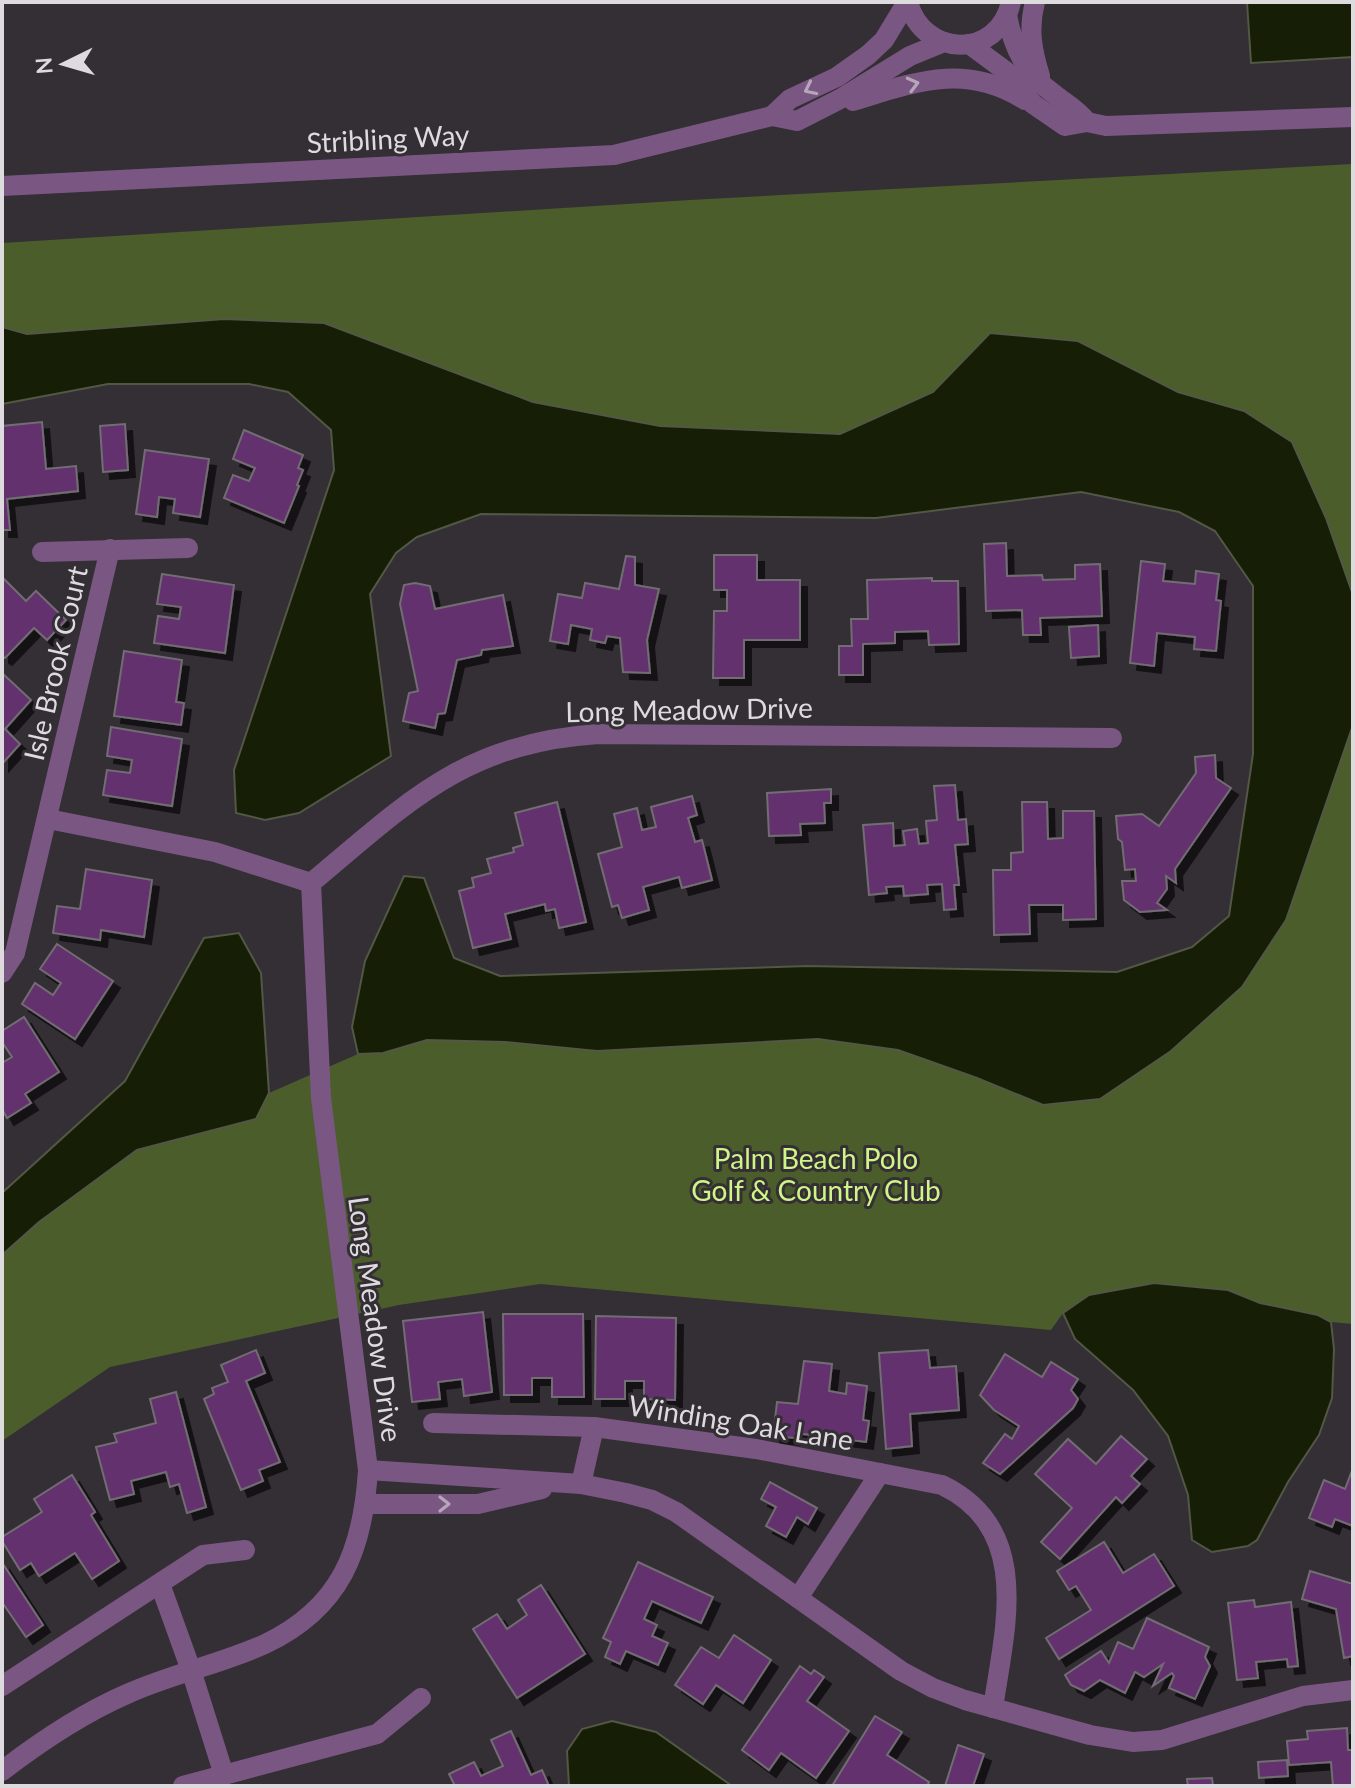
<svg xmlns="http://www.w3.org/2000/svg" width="1355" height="1788" font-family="Lato,sans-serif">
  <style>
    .green { fill: #4c5d2c }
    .water { fill: #161f05; stroke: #525746; stroke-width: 2 }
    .building { fill: #63306e; stroke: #726c73; stroke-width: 2; filter: url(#shadow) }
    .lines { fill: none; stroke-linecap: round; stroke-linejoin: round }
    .minor { stroke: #7a5782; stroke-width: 20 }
    .tertiary { stroke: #7a5782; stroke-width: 20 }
    .oneway { stroke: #b6a6ba }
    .labels { text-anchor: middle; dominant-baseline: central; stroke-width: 6; stroke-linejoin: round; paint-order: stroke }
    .street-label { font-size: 28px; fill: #dedbdf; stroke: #342e35 }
    .park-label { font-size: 28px; fill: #cef586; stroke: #342e35 }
  </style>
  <defs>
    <filter id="shadow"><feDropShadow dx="7" dy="7" stdDeviation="0" flood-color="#0009"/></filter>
  </defs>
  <rect width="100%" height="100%" fill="#342e35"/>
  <g class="green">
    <polygon points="1353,164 1353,595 1244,411 1178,392 1078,341 990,333 933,392 840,434 660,426 532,402 324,323 224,319 27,334 2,327 2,243 690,200"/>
    <polygon points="1353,725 1353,1324 1331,1322 1318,1315 1260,1303 1228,1290 1154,1283 1089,1295 1063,1313 1051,1330 540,1284 399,1305 110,1367 2,1441 2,1255 39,1222 137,1149 256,1119 269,1093 358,1054 383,1053 427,1040 505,1042 597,1051 818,1039 898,1050 977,1078 1043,1105 1286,920"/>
  </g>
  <g class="water">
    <polygon points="1247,2 1353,2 1353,57 1251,63"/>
    <polygon points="224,319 324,323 533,402 660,426 840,434 933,392 990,333 1078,341 1178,392 1244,411 1292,442 1326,518 1353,595 1353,725 1286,920 1242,987 1171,1051 1100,1099 1043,1105 977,1078 898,1050 818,1039 597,1051 505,1042 427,1040 383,1053 358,1054 352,1027 365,961 404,876 424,878 454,958 500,976 807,966 1117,972 1192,947 1229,916 1253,754 1253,586 1215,531 1179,512 1081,492 876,518 481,514 417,537 396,553 370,594 391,756 299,813 265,820 236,813 234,770 334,470 331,430 288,392 249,384 108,384 2,404 2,327 27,334"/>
    <polygon points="239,933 261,973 269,1093 256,1119 137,1150 39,1222 2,1255 2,1193 125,1081 204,938"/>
    <polygon points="1154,1283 1228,1290 1260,1303 1318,1315 1331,1322 1334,1349 1332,1398 1319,1435 1288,1482 1257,1540 1248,1546 1212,1552 1192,1540 1188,1495 1168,1436 1133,1390 1075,1339 1063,1313 1089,1295"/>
    <polygon points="612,1721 656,1732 732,1786 569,1786 567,1751 582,1729"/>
  </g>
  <g class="building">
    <polygon points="42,422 46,469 76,466 78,491 7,499 10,530 2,530 2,426"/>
    <polygon points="125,424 128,470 103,472 100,426"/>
    <polygon points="244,430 303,455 298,468 303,470 297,485 299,486 284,523 224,498 233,475 249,481 255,468 233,459"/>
    <polygon points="145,450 209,459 200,517 173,513 175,499 159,497 157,517 136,514"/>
    <polygon points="1006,543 1007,576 1042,575 1043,580 1075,579 1075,565 1100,564 1102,616 1040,618 1041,635 1023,635 1022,610 986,611 984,544"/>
    <polygon points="714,555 757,555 757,580 800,580 800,640 744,640 744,678 713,678 714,611 727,611 727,590 714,590"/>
    <polygon points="626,556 635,557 635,585 659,589 647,640 650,673 623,672 620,638 607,636 605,643 590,640 592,629 571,625 568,644 550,641 558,594 582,598 585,583 619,589"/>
    <polygon points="1141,561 1165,564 1163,581 1195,584 1196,571 1219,574 1216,600 1221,601 1216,651 1194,649 1195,637 1157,633 1154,666 1130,663"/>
    <polygon points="162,574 234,585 225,653 154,643 158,616 179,619 181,607 157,604"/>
    <polygon points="2,577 26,601 36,591 66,620 47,640 34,628 5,658 2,656"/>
    <polygon points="932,578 932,581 958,581 959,644 929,645 928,631 895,632 895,643 863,644 863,675 839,675 839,646 852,646 851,619 868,619 867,580"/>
    <polygon points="415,583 430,586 435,609 503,595 513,646 482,650 481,655 457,660 445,713 438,714 435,728 403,721 409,693 418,691 400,604 404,585"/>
    <polygon points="1098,625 1099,656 1071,658 1069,627"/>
    <polygon points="124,651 182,660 176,702 184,703 181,725 114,716"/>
    <polygon points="2,673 31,700 5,729 20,744 2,764"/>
    <polygon points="111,727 182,739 172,806 103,795 107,770 130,773 132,760 107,756"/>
    <polygon points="1215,755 1216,778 1231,788 1175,869 1176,883 1166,876 1167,889 1157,903 1167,910 1140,912 1124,900 1122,881 1136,881 1135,869 1125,870 1122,842 1118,839 1116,816 1142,814 1159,826 1196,773 1195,757"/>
    <polygon points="955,785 958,820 966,819 968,844 955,845 959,885 954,885 956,909 944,910 942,884 927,885 928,894 904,896 903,886 886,887 887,893 869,895 863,825 893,823 894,846 905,845 903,831 917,829 919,844 928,843 926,821 937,820 934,786"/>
    <polygon points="831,789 831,803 824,803 825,823 800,824 801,835 769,836 767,793"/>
    <polygon points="692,796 697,815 688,818 695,842 702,840 712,880 682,888 679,877 643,887 649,910 622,918 618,905 612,907 598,854 622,847 614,814 637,808 642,830 656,827 651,807"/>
    <polygon points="557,802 586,922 559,928 555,909 546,911 545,904 505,914 511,939 473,948 459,891 474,887 472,878 491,873 487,859 514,852 513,848 523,845 515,813"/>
    <polygon points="1022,802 1047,802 1048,839 1063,838 1063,811 1094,811 1096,919 1063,920 1063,905 1029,905 1030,934 994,935 993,870 1011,870 1011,853 1023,852"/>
    <polygon points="86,869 152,880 144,937 101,930 100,940 53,933 57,906 80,909"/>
    <polygon points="57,944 113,981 75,1039 22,1004 35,983 53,995 61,983 40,969"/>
    <polygon points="24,1017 59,1072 25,1094 31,1103 7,1118 2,1109 2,1063 12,1057 2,1042 2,1031"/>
    <polygon points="483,1312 492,1392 464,1396 462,1379 438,1382 440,1399 412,1402 403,1321"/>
    <polygon points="503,1314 583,1314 584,1397 552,1397 552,1378 532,1378 532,1395 504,1395"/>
    <polygon points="596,1316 676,1318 675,1400 644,1399 644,1381 625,1381 625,1399 595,1399"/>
    <polygon points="256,1350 265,1373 246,1381 280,1462 259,1470 263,1481 241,1490 204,1399 214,1394 212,1388 228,1382 221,1365"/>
    <polygon points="928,1350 930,1368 956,1366 959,1410 910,1414 912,1446 886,1449 879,1353"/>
    <polygon points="1005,1354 1042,1377 1051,1362 1078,1379 1071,1390 1078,1399 1073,1408 1000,1474 983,1463 1005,1434 1012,1439 1019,1426 994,1410 980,1395"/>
    <polygon points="804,1361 832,1364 829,1391 846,1394 847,1383 867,1386 863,1420 869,1421 866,1442 795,1433 795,1438 773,1436 777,1402 798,1404"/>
    <polygon points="176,1392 206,1507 187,1513 179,1484 170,1487 166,1472 131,1481 134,1494 110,1500 96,1447 117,1442 114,1434 156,1423 150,1399"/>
    <polygon points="1121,1436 1147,1459 1131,1476 1140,1484 1122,1503 1116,1497 1060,1559 1041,1542 1072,1508 1035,1474 1068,1439 1096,1464"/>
    <polygon points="1353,1468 1353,1526 1335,1519 1332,1527 1309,1518 1324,1480 1345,1489"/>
    <polygon points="72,1475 95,1512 91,1515 119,1561 92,1579 75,1553 39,1576 31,1563 20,1570 2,1541 2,1537 42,1512 34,1499"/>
    <polygon points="770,1482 817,1508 808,1524 797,1517 786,1537 766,1526 776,1507 761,1499"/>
    <polygon points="1104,1542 1123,1573 1154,1554 1174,1586 1059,1659 1046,1638 1091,1610 1076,1586 1069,1590 1057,1571"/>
    <polygon points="638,1562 713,1597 701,1623 652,1601 644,1619 657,1625 652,1636 668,1643 658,1665 626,1651 620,1664 605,1657 611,1642 603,1638"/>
    <polygon points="3,1564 43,1625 26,1637 4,1605 2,1606"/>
    <polygon points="1310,1571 1353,1584 1353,1656 1344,1658 1336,1609 1302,1599"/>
    <polygon points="541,1585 585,1654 517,1698 473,1629 497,1614 507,1629 527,1615 518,1600"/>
    <polygon points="1254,1600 1255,1607 1291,1602 1298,1666 1288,1667 1287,1659 1256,1662 1258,1678 1237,1680 1228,1603"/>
    <polygon points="1147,1618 1209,1647 1205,1657 1210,1666 1195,1699 1169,1688 1174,1676 1172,1673 1153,1686 1163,1664 1144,1677 1135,1672 1125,1693 1100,1680 1084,1691 1071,1685 1065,1675 1101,1651 1109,1663 1118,1642 1133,1649"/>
    <polygon points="734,1635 771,1660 743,1703 716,1685 703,1704 675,1685 701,1647 719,1658"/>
    <polygon points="800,1666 811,1674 814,1670 824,1677 807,1701 849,1731 816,1778 781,1753 769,1770 742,1750"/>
    <polygon points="875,1716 902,1732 887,1755 929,1782 927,1786 832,1786"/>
    <polygon points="1347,1728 1348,1750 1353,1750 1353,1786 1333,1786 1331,1762 1289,1765 1287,1741 1308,1739 1307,1731"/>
    <polygon points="511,1731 531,1775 542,1770 549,1786 455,1786 449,1774 474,1762 481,1776 503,1766 491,1740"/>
    <polygon points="958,1745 984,1754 973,1786 945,1786"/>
    <polygon points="1287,1760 1288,1776 1259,1778 1258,1762"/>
    <polygon points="1212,1778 1213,1786 1188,1786 1187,1779"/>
  </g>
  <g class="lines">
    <g class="minor">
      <polyline points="42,552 188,548"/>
      <polyline points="48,819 215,852 311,883"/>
      <polyline points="2,973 15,953 110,549"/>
      <path d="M433 1423 594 1427 756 1449 942 1485C1033 1529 1005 1627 993 1708"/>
      <polyline points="368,1470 581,1484 626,1493 652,1500 676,1512 901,1671 933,1688 965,1700 1090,1735 1133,1742 1162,1740 1303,1696 1353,1690"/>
      <polyline points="581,1484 594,1427"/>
      <polyline points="366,1504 478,1504 542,1489"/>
      <polyline points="160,1584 191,1670 224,1775"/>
      <polyline points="798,1598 880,1473"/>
      <polyline points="2,1686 203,1555 245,1550"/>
      <path d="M2 1771C41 1741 81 1714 127 1694 171 1674 221 1664 265 1644 341 1608 363 1550 368 1470L321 1098 311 883C408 802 464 743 598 734L1112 738"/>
      <polyline points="183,1786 377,1734 421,1698"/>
    </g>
    <g class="tertiary">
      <path d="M908 2C923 58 998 60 1011 2"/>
      <path d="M1035 2C1028 29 1032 50 1040 76"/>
      <path d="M1007 15C1013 48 1026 74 1054 94 1066 104 1077 109 1087 122"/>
      <polyline points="969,44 1011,75 1033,104 1065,126 1087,122 1106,126 1353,117"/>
      <path d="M853 101C915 82 965 62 1025 100"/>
      <polyline points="772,116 790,99 837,77 868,55 884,40 907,2"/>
      <polyline points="2,186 614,155 772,116 797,121 840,99 910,56 944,42"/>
    </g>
  </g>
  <defs><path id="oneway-chevron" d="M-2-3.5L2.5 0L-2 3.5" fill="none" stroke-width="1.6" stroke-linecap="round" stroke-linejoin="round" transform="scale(2)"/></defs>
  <g class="oneway">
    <use href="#oneway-chevron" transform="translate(913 84) rotate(-15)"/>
    <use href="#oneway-chevron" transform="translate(810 89) rotate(154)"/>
    <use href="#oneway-chevron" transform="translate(444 1504)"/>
  </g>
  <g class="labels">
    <g class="street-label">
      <text transform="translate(388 138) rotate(-3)">Stribling Way</text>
      <text transform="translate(55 663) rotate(-77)">Isle Brook Court</text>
      <text transform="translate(689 709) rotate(-1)">Long Meadow Drive</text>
      <text transform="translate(376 1319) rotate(82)">Long Meadow Drive</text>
      <text transform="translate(741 1422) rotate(9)">Winding Oak Lane</text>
    </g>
    <g class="park-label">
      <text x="816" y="1158">Palm Beach Polo<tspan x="816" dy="32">Golf &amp; Country Club</tspan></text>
    </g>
  </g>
  <rect width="1355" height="1788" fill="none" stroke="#dedbdf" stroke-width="8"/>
  <g transform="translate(64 64) rotate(265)" stroke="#342e35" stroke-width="6" paint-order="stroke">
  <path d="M0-6L14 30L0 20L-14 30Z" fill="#dedbdf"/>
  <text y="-12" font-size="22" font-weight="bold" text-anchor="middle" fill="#dedbdf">N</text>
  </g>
</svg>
